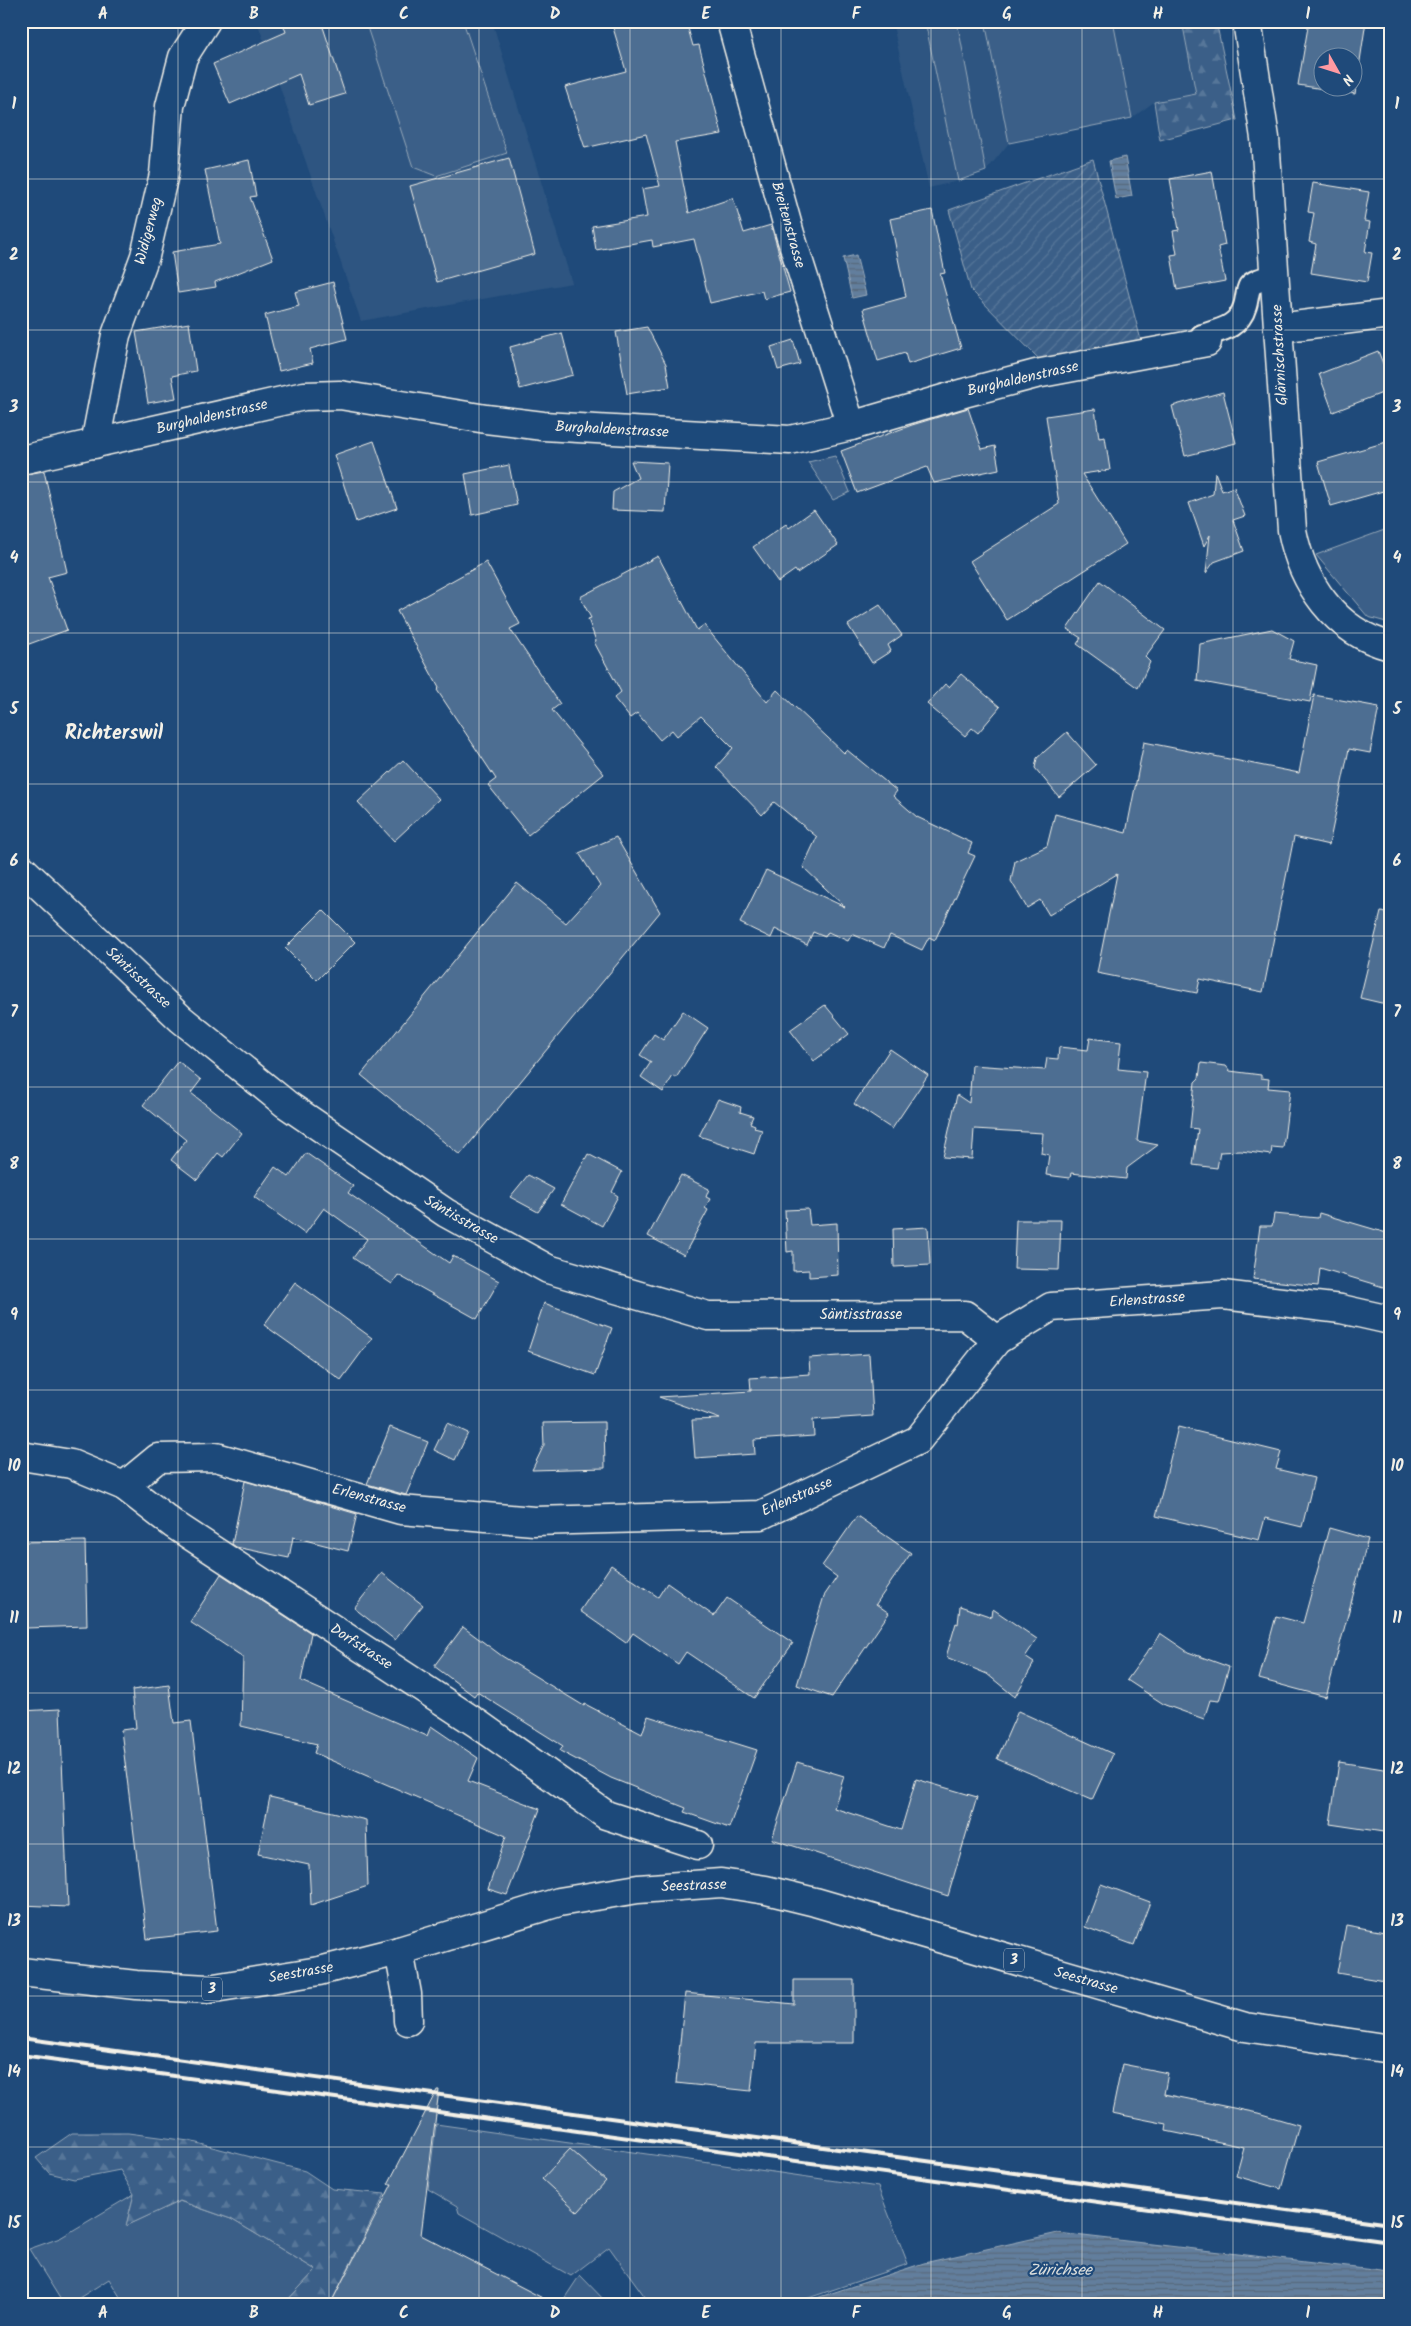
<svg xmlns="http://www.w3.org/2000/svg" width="1411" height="2326" font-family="Kalam,sans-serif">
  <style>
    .built { fill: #2d5581 }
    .green { fill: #3a5f88; stroke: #97a8b8 }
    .forest { fill: url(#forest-firs); stroke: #97a8b8 }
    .garden { fill: url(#garden-furrows); stroke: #97a8b8 }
    .water { fill: url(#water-rules); stroke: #9cacbb }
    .building { fill: #4d6e92; stroke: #f4f1e8; fill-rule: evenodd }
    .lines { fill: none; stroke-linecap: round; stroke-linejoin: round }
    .pedestrian-casing { stroke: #f4f1e8; stroke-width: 26 }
    .minor-casing { stroke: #f4f1e8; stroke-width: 31 }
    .primary-casing { stroke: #f4f1e8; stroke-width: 31 }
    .pedestrian { stroke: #1f4a7a; stroke-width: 22 }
    .minor { stroke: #1f4a7a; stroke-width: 28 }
    .primary { stroke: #1f4a7a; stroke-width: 28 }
    .rail { stroke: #f4f1e8; stroke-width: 4 }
    .grid { fill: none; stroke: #f4f1e8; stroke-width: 1; stroke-opacity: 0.55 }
    .labels { text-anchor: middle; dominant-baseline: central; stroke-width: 4.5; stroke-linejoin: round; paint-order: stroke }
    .shield { fill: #1f4a7a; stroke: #b4bfc7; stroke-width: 1 }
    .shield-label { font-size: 14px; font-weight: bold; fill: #f4f1e8 }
    .street-label { font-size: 15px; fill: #f4f1e8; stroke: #1f4a7a }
    .water-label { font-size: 16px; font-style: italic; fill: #dee0dd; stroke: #1f4a7a }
    .district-label { font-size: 20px; font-weight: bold; fill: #f4f1e8; stroke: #1f4a7a }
    .neatline { fill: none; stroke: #f4f1e8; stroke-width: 2 }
    .grid-label { font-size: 16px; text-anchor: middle; font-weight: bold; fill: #f4f1e8 }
  </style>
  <defs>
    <pattern id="forest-firs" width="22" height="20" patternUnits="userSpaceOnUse" patternTransform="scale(1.25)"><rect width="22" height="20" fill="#3a5f88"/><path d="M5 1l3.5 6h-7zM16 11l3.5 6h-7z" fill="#577699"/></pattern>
    <pattern id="garden-furrows" width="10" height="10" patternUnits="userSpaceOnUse" patternTransform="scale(1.25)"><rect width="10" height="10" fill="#3a5f88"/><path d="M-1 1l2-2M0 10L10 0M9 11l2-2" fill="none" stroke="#577699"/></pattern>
    <pattern id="water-rules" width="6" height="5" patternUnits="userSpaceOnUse" patternTransform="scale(1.25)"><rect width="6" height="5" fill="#627e9d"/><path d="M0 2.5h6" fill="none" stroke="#58687a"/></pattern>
  </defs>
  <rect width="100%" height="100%" fill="#1f4a7a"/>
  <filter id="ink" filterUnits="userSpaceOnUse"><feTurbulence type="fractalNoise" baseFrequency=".02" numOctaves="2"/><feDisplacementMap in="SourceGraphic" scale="10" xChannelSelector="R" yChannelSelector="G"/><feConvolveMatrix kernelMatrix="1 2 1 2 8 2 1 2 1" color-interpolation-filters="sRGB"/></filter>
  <g filter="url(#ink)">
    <g class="built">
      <polygon points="257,21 492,21 572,283 361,321"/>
      <polygon points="892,21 1182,21 1196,94 1154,102 1132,118 1009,143 986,171 958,181 929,188"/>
    </g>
    <g class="green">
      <polygon points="365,21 463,21 507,153 436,176 413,167"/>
      <polygon points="925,21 957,21 986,171 958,181"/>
      <polygon points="985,21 1113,21 1132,118 1009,143"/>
      <polygon points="835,456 850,492 833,500 808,462"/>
      <polygon points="1390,528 1390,623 1368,617 1316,555"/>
      <polygon points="436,2124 878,2187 908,2264 788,2305 651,2305 609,2247 571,2276 459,2213 457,2206 428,2189"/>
      <polygon points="134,2194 126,2226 179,2201 231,2219 316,2270 283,2305 125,2305 109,2279 68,2305 64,2305 29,2249 60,2238"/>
      <polygon points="580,2275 609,2305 560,2305"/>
    </g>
    <g class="forest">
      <polygon points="1182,21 1216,21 1237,120 1160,140 1154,102 1196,94"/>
      <polygon points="72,2133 128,2133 189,2141 305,2171 332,2189 385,2194 330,2305 283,2305 316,2270 231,2219 180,2201 126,2226 134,2194 120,2170 74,2179 49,2173 36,2158"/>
    </g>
    <polygon class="garden" points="1093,159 1142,344 1044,364 971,290 949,210"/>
    <g class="water">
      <polygon points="1125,157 1132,196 1116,199 1109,161"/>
      <polygon points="856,255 866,295 852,298 843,258"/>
      <polygon points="1058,2233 1390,2272 1390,2305 795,2305 924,2263"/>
    </g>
    <g class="building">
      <polygon points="282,21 321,21 345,94 309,105 299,74 230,104 213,64 286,32"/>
      <polygon points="611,21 686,21 693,46 699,45 722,134 675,142 689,213 733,198 744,233 771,225 790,292 764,299 762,291 710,303 694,239 653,247 652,240 596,250 592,226 647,217 642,189 660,186 646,134 585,148 565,87 626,71"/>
      <path d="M1309 21H1366L1355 94 1298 85ZM1324 58H1354V88H1324Z"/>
      <polygon points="509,158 535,254 437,282 410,186"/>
      <polygon points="249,160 256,196 250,197 273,259 215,282 216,287 178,293 172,252 220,244 205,170"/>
      <polygon points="1212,171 1225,245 1218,247 1225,281 1177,290 1171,255 1177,254 1173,231 1179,230 1170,179"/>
      <polygon points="1313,183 1369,192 1364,221 1370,222 1365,252 1372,253 1367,282 1311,273 1316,244 1309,242 1314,213 1308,212"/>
      <polygon points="932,210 945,273 940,274 961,348 908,364 905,353 878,361 863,309 906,297 890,219"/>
      <polygon points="333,282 347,339 310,349 313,363 279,371 265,315 299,306 295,292"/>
      <polygon points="189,323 196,371 172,376 176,398 148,403 136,332"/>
      <polygon points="647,327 666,364 670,387 627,394 616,332"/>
      <polygon points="562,333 573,375 520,389 510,347"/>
      <polygon points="793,340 800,364 778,370 771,347"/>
      <polygon points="1378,351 1390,381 1390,390 1333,412 1319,374"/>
      <polygon points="1223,392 1236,443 1185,456 1172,406"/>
      <polygon points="968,408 982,449 995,446 999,469 934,483 927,467 857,493 841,451 912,425"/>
      <polygon points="1095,409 1099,438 1105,437 1110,470 1082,474 1126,544 1007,620 970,561 1059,504 1046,416"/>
      <polygon points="374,441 397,508 356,522 334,455"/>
      <polygon points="1390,441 1390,489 1331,506 1318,462"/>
      <polygon points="631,461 668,463 665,512 612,510 613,492 638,478"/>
      <polygon points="509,465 517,505 472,515 465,474"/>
      <polygon points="44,471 67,572 48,577 67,630 21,647 21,475"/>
      <polygon points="1215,472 1222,491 1234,487 1245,516 1233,520 1244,551 1214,562 1206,573 1210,535 1204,546 1189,503 1213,494"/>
      <polygon points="814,510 838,545 797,573 795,570 778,582 753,547 786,524 789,528"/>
      <polygon points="658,556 697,630 704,625 767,702 777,690 844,753 847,750 897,791 893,796 917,817 972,843 968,853 975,856 935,940 929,937 922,950 890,935 884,948 852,934 848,941 828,932 825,937 813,932 807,945 775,929 771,938 740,923 766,870 845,907 803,867 817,837 774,802 762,815 716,767 733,748 701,716 677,736 672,730 660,740 637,713 630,718 614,698 621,692 594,642 596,641 588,619 591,618 580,597"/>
      <polygon points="486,562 520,624 510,629 560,704 552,710 604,774 528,835 488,785 496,779 437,690 439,688 397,611"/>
      <polygon points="1100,581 1165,630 1145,657 1150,662 1138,688 1077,644 1081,638 1067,629"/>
      <polygon points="880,605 902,635 888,645 891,651 872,663 848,625"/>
      <polygon points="1272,629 1294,641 1289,659 1317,665 1310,702 1197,681 1200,644"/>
      <polygon points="961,674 1000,707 978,733 972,728 965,736 927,704 945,684 949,687"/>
      <polygon points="1314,695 1379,707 1370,753 1349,749 1329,845 1294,837 1263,992 1200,979 1197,993 1097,973 1117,874 1049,915 1040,900 1027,908 1011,881 1015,861 1047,846 1055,814 1126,833 1144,742 1299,773"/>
      <polygon points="1067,732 1096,765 1059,797 1035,768 1037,758"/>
      <polygon points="403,760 439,799 394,841 358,802"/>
      <polygon points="616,837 660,912 460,1155 361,1075 517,883 566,923 600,886 579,853"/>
      <polygon points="323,910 355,942 317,980 285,948"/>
      <polygon points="1381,912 1390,913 1390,1005 1360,998"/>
      <polygon points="825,1005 849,1034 814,1061 790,1030"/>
      <polygon points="683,1011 708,1028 676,1078 673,1076 663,1092 641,1077 651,1062 640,1055 654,1034 663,1040"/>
      <polygon points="1090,1038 1121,1042 1118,1069 1146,1072 1137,1141 1158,1145 1127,1168 1126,1179 1071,1173 1070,1178 1046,1175 1049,1155 1041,1153 1043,1133 974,1129 972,1159 943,1157 957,1095 969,1103 972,1065 1045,1070 1047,1058 1058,1059 1059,1047 1088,1050"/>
      <polygon points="890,1049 928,1075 892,1129 854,1104"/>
      <polygon points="178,1061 201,1080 191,1093 242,1133 223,1157 218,1153 197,1180 171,1160 186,1140 143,1105"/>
      <polygon points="1201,1063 1226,1066 1230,1071 1261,1075 1261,1078 1269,1079 1268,1088 1290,1090 1283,1148 1272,1147 1271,1155 1241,1151 1220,1152 1217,1168 1193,1165 1198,1129 1190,1128 1195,1082 1199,1078"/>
      <polygon points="718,1099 741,1107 740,1112 753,1116 750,1123 755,1125 754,1128 762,1130 754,1154 699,1136"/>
      <polygon points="306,1153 353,1186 348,1193 449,1263 453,1256 499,1281 477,1319 398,1275 392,1284 353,1258 367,1239 324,1208 305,1234 254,1197 275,1167 289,1177"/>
      <polygon points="588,1154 622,1172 612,1192 618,1196 602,1226 561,1204"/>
      <polygon points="528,1175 554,1189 538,1212 510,1197"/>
      <polygon points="681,1175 709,1189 706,1197 710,1199 705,1208 708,1210 684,1255 648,1236"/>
      <polygon points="808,1209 810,1225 837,1223 838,1275 809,1277 809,1270 793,1271 793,1251 787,1252 785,1210"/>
      <polygon points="1319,1213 1390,1234 1390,1289 1320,1268 1318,1286 1253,1279 1260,1226 1272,1226 1274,1214 1318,1218"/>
      <polygon points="1016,1220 1061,1220 1059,1270 1014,1269"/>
      <polygon points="928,1227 930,1265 894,1267 893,1229"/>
      <polygon points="295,1282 372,1338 341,1380 264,1325"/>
      <polygon points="544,1303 612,1328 595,1375 528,1351"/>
      <polygon points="869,1354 873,1416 813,1420 814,1436 754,1440 755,1454 695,1458 692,1420 720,1419 659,1397 751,1391 750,1378 810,1374 809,1358"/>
      <polygon points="604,1422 605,1468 532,1470 544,1445 543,1423"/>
      <polygon points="447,1423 468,1433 455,1460 434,1450"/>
      <polygon points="390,1427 428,1442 406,1495 367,1484"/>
      <polygon points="1178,1427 1281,1452 1276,1469 1314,1478 1302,1527 1265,1518 1259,1540 1156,1516"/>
      <polygon points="245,1481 357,1514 348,1551 293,1537 289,1558 236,1547 232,1544"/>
      <polygon points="857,1516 911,1553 876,1604 889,1613 832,1697 797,1685 824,1596 837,1577 822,1566"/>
      <polygon points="1329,1528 1368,1539 1326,1697 1259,1679 1276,1616 1303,1623"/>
      <polygon points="85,1541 87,1626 26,1628 25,1595 21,1596 21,1542"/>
      <polygon points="611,1565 658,1597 667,1583 714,1616 727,1598 793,1643 754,1698 686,1652 678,1664 633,1633 626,1643 580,1611"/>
      <polygon points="382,1573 423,1605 395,1640 354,1608"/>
      <polygon points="221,1574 311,1633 301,1681 427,1736 431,1726 478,1758 468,1781 540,1809 507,1895 488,1889 506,1836 314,1753 317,1744 241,1726 243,1657 190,1622"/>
      <polygon points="960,1606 992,1617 993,1609 1037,1639 1025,1657 1034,1663 1015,1697 987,1674 946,1657 956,1623 958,1624"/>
      <polygon points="463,1627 502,1656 584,1706 585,1704 642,1734 648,1716 757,1750 729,1828 684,1812 686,1808 611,1778 560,1751 563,1746 477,1692 474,1696 434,1666"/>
      <polygon points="1160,1633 1188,1652 1229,1667 1219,1701 1210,1700 1204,1719 1165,1705 1127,1680 1150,1648 1151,1649"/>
      <polygon points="169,1685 174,1723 191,1721 217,1931 147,1939 121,1730 136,1728 132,1690"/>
      <polygon points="60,1709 68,1907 21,1905 21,1711"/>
      <polygon points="1018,1711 1113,1754 1092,1800 997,1759"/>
      <polygon points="797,1762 844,1776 834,1808 901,1830 916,1779 977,1797 948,1896 772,1839"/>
      <polygon points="1339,1762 1390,1770 1390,1833 1330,1824"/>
      <polygon points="270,1797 366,1820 368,1886 311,1905 309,1865 258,1854"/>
      <polygon points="1101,1884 1150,1902 1134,1945 1085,1927"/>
      <polygon points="1346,1925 1390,1933 1390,1982 1337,1973"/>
      <polygon points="794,1980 854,1980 854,2043 756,2043 751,2091 676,2083 685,1993 794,2004"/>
      <polygon points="1122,2064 1168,2073 1164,2094 1258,2113 1299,2125 1281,2189 1236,2176 1244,2147 1166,2131 1167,2124 1112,2113"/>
      <polygon points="437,2090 439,2090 421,2235 556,2305 330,2305 392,2184 388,2184"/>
      <polygon points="570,2149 606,2181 578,2212 542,2179"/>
    </g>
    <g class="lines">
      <defs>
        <path id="pedestrian" d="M1200 344 1202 336C1221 330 1239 327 1245 306 1247 300 1247 291 1250 286 1255 280 1268 278 1276 275"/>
        <g id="minor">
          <polyline points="731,21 790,234 851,426"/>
          <path d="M1247 21 1265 138 1292 530C1302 583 1335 632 1390 646"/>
          <polyline points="1278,328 1390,314"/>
          <polyline points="95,444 116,335 145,256 164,174 170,106 183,57 206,21"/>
          <polyline points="21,460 304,396 340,395 486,419 543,426 790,440 851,426 964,393 1036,374 1207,342"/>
          <polyline points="21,868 181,1019 286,1104 446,1213 548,1269 708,1316 965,1315 997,1340"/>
          <polyline points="21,1456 71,1464 124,1486 173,1524 478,1724 606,1815 698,1845"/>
          <polyline points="124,1486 158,1458 216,1457 401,1510 534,1521 761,1515 918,1440 997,1340 1051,1307 1223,1295 1341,1309 1390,1320"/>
          <polyline points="399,1951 407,1994 408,2021"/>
        </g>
        <polyline id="primary" points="21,1972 136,1985 208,1989 319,1971 399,1951 559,1902 638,1889 721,1883 766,1890 815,1902 1245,2027 1390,2049"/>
      </defs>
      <use href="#pedestrian" class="pedestrian-casing"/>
      <use href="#minor" class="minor-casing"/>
      <use href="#primary" class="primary-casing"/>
      <use href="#pedestrian" class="pedestrian"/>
      <use href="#minor" class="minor"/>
      <use href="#primary" class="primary"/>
      <g class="rail">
        <polyline points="21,2038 1390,2224"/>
        <polyline points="21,2055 1390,2242"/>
      </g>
    </g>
  </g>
  <path class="grid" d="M178 21V2305M329 21V2305M479 21V2305M630 21V2305M781 21V2305M931 21V2305M1082 21V2305M1233 21V2305M21 179H1390M21 330H1390M21 482H1390M21 633H1390M21 784H1390M21 936H1390M21 1087H1390M21 1239H1390M21 1390H1390M21 1542H1390M21 1693H1390M21 1844H1390M21 1996H1390M21 2147H1390"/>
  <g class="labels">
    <g class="shield">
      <rect x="1004" y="1948.5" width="20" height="23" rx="4"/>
      <rect x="202" y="1977.5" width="20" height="23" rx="4"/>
    </g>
    <g class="shield-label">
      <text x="1014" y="1960">3</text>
      <text x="212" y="1989">3</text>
    </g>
    <g class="street-label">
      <text transform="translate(788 225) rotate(74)">Breitenstrasse</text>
      <text transform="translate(149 231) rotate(-75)">Widigerweg</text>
      <text transform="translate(1280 355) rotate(-93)">Glärnischstrasse</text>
      <text transform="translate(1023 379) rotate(-13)">Burghaldenstrasse</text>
      <text transform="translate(212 417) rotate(-13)">Burghaldenstrasse</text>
      <text transform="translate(612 430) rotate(3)">Burghaldenstrasse</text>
      <text transform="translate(138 978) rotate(43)">Säntisstrasse</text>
      <text transform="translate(461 1220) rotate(30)">Säntisstrasse</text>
      <text transform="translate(1147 1300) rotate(-4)">Erlenstrasse</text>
      <text x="861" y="1315">Säntisstrasse</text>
      <text transform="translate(797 1497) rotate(-24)">Erlenstrasse</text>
      <text transform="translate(369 1499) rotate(15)">Erlenstrasse</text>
      <text transform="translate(361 1647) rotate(33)">Dorfstrasse</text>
      <text transform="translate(694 1886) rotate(-2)">Seestrasse</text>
      <text transform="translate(301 1973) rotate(-10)">Seestrasse</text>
      <text transform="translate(1086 1981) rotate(16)">Seestrasse</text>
    </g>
    <g class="water-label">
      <text x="1060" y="2270">Zürichsee</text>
    </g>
    <g class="district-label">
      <text x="114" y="734">Richterswil</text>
    </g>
  </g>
  <rect width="1411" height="2326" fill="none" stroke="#1f4a7a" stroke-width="55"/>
  <g transform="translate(1338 72) rotate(129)"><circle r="24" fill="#1f4a7a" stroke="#748da6"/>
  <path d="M0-4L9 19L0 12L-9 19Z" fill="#ff9aa2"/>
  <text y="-8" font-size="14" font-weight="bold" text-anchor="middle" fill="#f4f1e8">N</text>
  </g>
  <rect x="28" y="28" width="1356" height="2270" class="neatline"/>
  <g class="grid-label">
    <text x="103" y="19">A</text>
    <text x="254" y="19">B</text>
    <text x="404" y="19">C</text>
    <text x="555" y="19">D</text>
    <text x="706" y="19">E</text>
    <text x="856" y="19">F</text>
    <text x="1007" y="19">G</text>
    <text x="1158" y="19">H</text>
    <text x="1308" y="19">I</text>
    <text x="14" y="109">1</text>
    <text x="1397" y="109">1</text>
    <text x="14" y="260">2</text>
    <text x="1397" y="260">2</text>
    <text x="14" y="412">3</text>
    <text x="1397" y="412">3</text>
    <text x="14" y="563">4</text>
    <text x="1397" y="563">4</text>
    <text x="14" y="714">5</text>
    <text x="1397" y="714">5</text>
    <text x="14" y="866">6</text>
    <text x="1397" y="866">6</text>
    <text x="14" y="1017">7</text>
    <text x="1397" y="1017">7</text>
    <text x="14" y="1169">8</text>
    <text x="1397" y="1169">8</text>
    <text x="14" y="1320">9</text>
    <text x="1397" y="1320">9</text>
    <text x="14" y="1471">10</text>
    <text x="1397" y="1471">10</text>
    <text x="14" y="1623">11</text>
    <text x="1397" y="1623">11</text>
    <text x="14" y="1774">12</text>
    <text x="1397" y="1774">12</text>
    <text x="14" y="1926">13</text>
    <text x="1397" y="1926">13</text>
    <text x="14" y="2077">14</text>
    <text x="1397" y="2077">14</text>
    <text x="14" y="2228">15</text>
    <text x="1397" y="2228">15</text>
    <text x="103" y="2318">A</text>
    <text x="254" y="2318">B</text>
    <text x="404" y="2318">C</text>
    <text x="555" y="2318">D</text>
    <text x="706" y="2318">E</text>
    <text x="856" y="2318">F</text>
    <text x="1007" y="2318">G</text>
    <text x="1158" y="2318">H</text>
    <text x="1308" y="2318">I</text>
  </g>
</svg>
